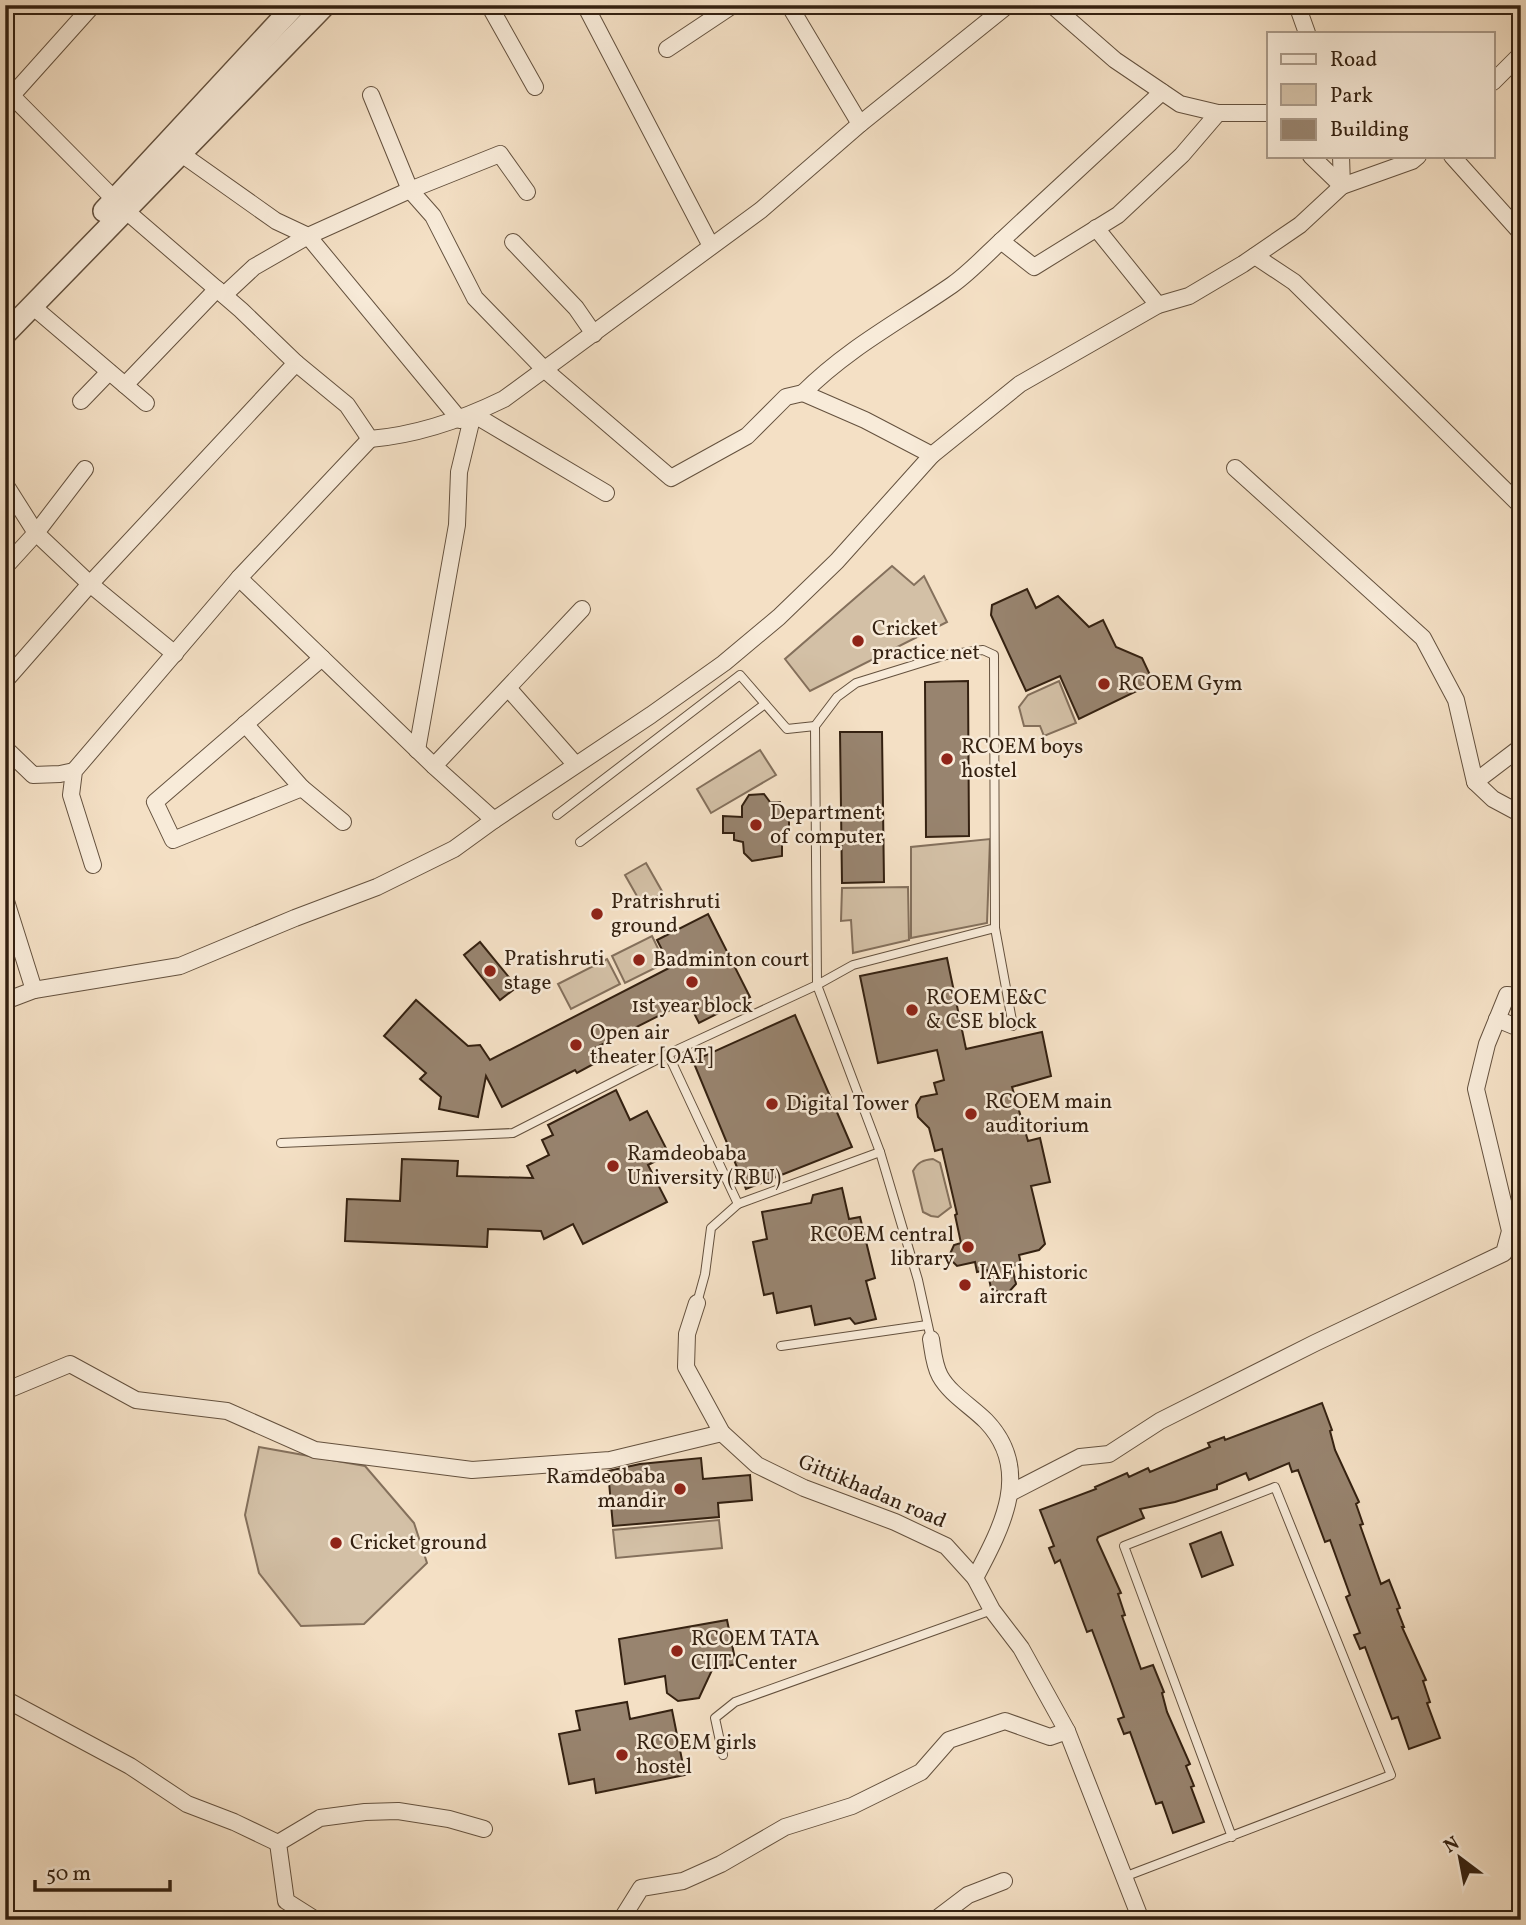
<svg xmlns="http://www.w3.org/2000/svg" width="1526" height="1925" font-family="Vollkorn,serif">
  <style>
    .green { fill: #d3c0a6; stroke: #84705c; stroke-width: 2 }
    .building { fill: #98846f; stroke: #342111; stroke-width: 2 }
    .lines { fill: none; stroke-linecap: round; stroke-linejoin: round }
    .service-casing { stroke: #64513e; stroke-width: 10 }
    .minor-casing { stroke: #64513e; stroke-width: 18 }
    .tertiary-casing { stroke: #64513e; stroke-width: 24 }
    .service { stroke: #f8ebd9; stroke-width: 8 }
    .minor { stroke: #f8ebd9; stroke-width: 16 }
    .tertiary { stroke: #f8ebd9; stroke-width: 21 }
    .poi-dot { fill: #8f2418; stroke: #f8ebd9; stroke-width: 2.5 }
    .labels { text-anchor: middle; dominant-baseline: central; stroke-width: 5; stroke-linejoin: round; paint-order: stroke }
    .poi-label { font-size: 21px; fill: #342111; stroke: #f8ebd9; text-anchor: start }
    .street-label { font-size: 21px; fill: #342111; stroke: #f8ebd9 }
  </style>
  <rect width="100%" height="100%" fill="#f4e0c5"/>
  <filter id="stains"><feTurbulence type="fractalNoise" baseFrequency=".00286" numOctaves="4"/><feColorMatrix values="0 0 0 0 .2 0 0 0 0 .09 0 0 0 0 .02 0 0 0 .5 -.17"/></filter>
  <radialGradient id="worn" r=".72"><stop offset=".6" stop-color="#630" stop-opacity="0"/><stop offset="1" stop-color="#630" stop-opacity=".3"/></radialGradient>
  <g class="green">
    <polygon points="892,566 914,585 924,576 947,622 810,691 785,659"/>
    <polygon points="1059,681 1076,723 1044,736 1040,726 1024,726 1019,707 1028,695"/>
    <polygon points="760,750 776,775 711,813 697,789"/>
    <polygon points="990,839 987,923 911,938 911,847"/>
    <polygon points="646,863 663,893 642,905 625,875"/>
    <polygon points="908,887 909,940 853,953 851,920 841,921 842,888"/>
    <polygon points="652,936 665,963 625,983 612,956"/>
    <polygon points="607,959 620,984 571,1009 558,984"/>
    <path d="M933 1159 940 1163 951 1207 938 1217 931 1216 923 1212 913 1171C918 1162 923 1160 933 1159Z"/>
    <polygon points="259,1447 365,1466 414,1523 427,1563 364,1624 301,1626 259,1573 245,1515"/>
    <polygon points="719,1520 722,1548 616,1558 613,1530"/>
  </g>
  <g class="building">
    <polygon points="1027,589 1036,608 1058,596 1089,627 1103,620 1116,647 1142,658 1150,675 1143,688 1079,719 1060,676 1026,691 991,615 992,605"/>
    <polygon points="968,681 969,836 926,837 925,682"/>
    <polygon points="840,732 882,732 884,882 842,883"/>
    <polygon points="764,794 770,802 780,802 785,818 789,818 789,832 782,833 782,856 752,861 744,853 743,842 734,840 734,833 723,833 723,816 742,817 742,806 749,795"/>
    <polygon points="708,914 750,997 699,1023 688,1001 593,1049 599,1061 577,1073 575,1070 502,1107 486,1076 478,1117 439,1109 441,1097 420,1079 426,1073 384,1036 416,1000 468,1046 480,1045 490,1060 671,967 657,940"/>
    <polygon points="480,942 517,987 500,1000 464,955"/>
    <polygon points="947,958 966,1049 1042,1032 1051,1076 1012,1087 1028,1141 1040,1138 1050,1182 1031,1186 1045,1244 1039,1250 1019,1255 1021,1264 1012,1266 1016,1284 1007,1294 1002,1294 991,1288 987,1270 977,1272 975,1262 957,1266 951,1260 950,1254 954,1245 961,1243 955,1215 957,1214 942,1149 935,1151 929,1128 918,1117 916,1105 921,1097 937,1094 934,1083 944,1080 937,1050 878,1063 860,976"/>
    <polygon points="795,1015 852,1147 746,1189 693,1061"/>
    <polygon points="616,1090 630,1120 647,1111 669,1154 648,1165 667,1202 583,1244 573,1224 544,1239 541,1231 488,1229 487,1247 345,1241 347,1199 400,1201 402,1159 458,1161 457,1176 533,1178 527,1166 549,1155 542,1140 553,1135 548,1125"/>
    <polygon points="842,1188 849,1219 860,1217 875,1278 866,1281 876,1319 855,1324 850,1318 815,1325 811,1306 777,1313 773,1293 764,1295 753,1242 767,1239 762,1212 811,1203 813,1195"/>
    <polygon points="1322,1403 1332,1430 1330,1431 1335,1450 1359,1502 1356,1504 1363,1524 1360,1525 1381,1584 1389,1580 1400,1608 1397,1609 1404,1627 1402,1627 1426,1680 1423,1681 1430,1702 1427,1703 1440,1738 1409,1749 1398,1717 1392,1719 1365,1647 1360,1649 1354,1635 1360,1633 1346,1597 1350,1595 1330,1540 1325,1542 1298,1470 1292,1472 1289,1463 1249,1480 1246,1473 1217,1485 1217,1489 1175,1502 1140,1509 1144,1518 1098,1537 1097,1540 1121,1593 1118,1594 1125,1615 1122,1616 1141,1669 1153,1665 1164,1692 1162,1693 1167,1712 1190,1764 1186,1766 1194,1786 1191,1787 1204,1822 1173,1833 1162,1802 1156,1804 1130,1732 1124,1734 1118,1719 1124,1717 1111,1681 1092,1630 1087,1632 1060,1560 1055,1563 1049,1548 1054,1546 1040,1510 1096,1489 1095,1487 1127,1473 1129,1477 1148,1468 1150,1472 1210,1447 1208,1443 1224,1437 1225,1440"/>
    <polygon points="701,1458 703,1479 750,1475 752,1500 718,1503 719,1517 613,1526 608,1471 640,1464"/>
    <polygon points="1221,1532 1233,1565 1202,1577 1190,1544"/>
    <polygon points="727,1620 736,1664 712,1670 699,1698 678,1701 667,1693 665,1676 625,1684 619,1639"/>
    <polygon points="627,1702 630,1719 672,1710 685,1775 596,1793 594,1779 569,1784 559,1734 580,1730 576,1711"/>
  </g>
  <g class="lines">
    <defs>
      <g id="service">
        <polyline points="557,815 740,675 787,729 815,726"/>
        <polyline points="580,842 765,704"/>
        <polyline points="995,928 1013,1026"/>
        <polyline points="281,1143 513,1133 668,1054"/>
        <polyline points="738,1204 880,1152"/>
        <polyline points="697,1303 705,1274 711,1228 738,1204 668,1054 817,985 815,726 837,697 856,683 946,655 983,650 994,655 995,928 853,965 817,985 880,1152 918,1280 931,1339"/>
        <polyline points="781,1346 927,1325"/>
        <polyline points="723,1755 715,1718 735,1702 992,1610"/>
        <polyline points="1124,1877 1391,1775 1275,1487 1124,1546 1232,1837"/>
      </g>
      <g id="minor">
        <polyline points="489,5 535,87"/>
        <polyline points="585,5 711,246"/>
        <polyline points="789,5 860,124"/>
        <polyline points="1052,5 1115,60 1180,104 1218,113 1269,113"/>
        <polyline points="1297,5 1307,33"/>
        <polyline points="667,49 733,5"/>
        <polyline points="1493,82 1521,54"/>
        <polyline points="5,89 125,210 241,310 296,363"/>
        <polyline points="371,95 410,190 433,216 475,298 545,370 671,478 747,436 786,397 803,393"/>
        <polyline points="6,102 93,5"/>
        <polyline points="180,153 276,221 308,236 410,190 500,154 527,192"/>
        <polyline points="1311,156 1342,186"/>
        <polyline points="1341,156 1342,186"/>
        <polyline points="1452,156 1521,233"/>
        <polyline points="1096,228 1158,305"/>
        <polyline points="1001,241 1162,92"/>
        <polyline points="513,242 576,308 594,334"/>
        <polyline points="1255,256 1294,282 1521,506"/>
        <polyline points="224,295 254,267 308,236 460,420"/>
        <polyline points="31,305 146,403"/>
        <polyline points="125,385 217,289"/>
        <polyline points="81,401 109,372"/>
        <polyline points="370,439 239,578 434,766 494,820 651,715 724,663 779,617 837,561 932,455 1020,384 1158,305 1189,296 1243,264 1300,225 1342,186 1412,161 1418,156"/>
        <path d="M932 455 865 420 803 393C848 348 900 321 952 285 969 273 985 256 1001 241L1034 267 1118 215 1182 155 1218 113"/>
        <polyline points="1235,468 1423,638 1456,700 1475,782"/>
        <path d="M5 484 36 533 90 584 296 363 347 405 370 439C418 435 461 420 504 399L761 210 860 124 1008 5"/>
        <polyline points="5,567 36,533 85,469"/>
        <polyline points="322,658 155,802 173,840 302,788 343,822"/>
        <polyline points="5,681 90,584 175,654"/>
        <polyline points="508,688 575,764"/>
        <polyline points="245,724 302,788"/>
        <polyline points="1521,747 1475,782 1493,799 1521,814"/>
        <polyline points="5,748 33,775 60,774 74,771"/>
        <polyline points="417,750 457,525 459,472 473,414 606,493"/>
        <polyline points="434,766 582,609"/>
        <polyline points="93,865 71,795 74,771 239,578"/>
        <polyline points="5,898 34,990 180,966 295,918 377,887 454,849 494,820"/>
        <polyline points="5,1001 34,990"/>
        <polyline points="1497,1019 1521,1029"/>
        <polyline points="697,1303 687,1334 686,1367 722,1433 757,1465 804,1488 895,1522 946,1546 975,1578 992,1610 1021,1648 1067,1731 1141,1920"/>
        <path d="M931 1339C933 1351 934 1365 940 1376 950 1394 971 1406 986 1421 1033 1470 1002 1527 975 1578"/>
        <polyline points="5,1391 70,1364 136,1400 227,1411 315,1450 472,1470 610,1460 722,1433"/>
        <polyline points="1010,1493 1080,1457 1109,1454 1160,1421 1315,1343 1504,1253 1510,1231 1476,1089 1487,1044 1507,995 1521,996"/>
        <polyline points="5,1699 130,1766 187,1804 234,1822 278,1843"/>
        <polyline points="316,1920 286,1901 278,1843 320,1818 365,1812 398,1811 449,1819 484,1829"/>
        <polyline points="621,1920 641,1888 683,1881 721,1864 785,1827 852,1806 921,1772 949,1740 1005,1721 1050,1737 1067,1731"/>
        <polyline points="935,1920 968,1895 1004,1881"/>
      </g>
      <g id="tertiary">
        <polyline points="104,211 295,5"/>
        <polyline points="5,334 325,5"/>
      </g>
    </defs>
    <use href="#service" class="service-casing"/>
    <use href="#minor" class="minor-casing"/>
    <use href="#tertiary" class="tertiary-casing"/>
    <use href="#service" class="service"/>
    <use href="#minor" class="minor"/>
    <use href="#tertiary" class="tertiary"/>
  </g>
  <g class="poi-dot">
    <circle cx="858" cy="641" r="7"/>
    <circle cx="1104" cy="684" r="7"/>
    <circle cx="947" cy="759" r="7"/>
    <circle cx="756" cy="825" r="7"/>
    <circle cx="597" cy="914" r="7"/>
    <circle cx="639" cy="960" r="7"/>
    <circle cx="490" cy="971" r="7"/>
    <circle cx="692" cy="982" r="7"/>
    <circle cx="912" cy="1010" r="7"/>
    <circle cx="576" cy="1045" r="7"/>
    <circle cx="772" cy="1104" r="7"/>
    <circle cx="971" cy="1114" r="7"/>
    <circle cx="613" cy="1166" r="7"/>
    <circle cx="968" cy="1247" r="7"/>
    <circle cx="965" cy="1285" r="7"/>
    <circle cx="680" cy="1489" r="7"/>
    <circle cx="336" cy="1543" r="7"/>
    <circle cx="677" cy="1651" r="7"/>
    <circle cx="622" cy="1755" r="7"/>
  </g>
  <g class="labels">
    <g class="poi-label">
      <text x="872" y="629">Cricket<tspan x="872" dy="24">practice net</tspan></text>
      <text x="1118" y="684">RCOEM Gym</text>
      <text x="961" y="747">RCOEM boys<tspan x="961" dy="24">hostel</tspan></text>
      <text x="770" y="813">Department<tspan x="770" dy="24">of computer</tspan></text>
      <text x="611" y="902">Pratrishruti<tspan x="611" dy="24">ground</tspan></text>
      <text x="504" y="959">Pratishruti<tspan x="504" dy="24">stage</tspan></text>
      <text x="653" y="960">Badminton court</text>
      <text x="926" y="998">RCOEM E&amp;C<tspan x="926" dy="24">&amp; CSE block</tspan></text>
      <text x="692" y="1006" text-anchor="middle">1st year block</text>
      <text x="590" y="1033">Open air<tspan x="590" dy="24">theater [OAT]</tspan></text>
      <text x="985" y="1102">RCOEM main<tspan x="985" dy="24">auditorium</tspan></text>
      <text x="786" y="1104">Digital Tower</text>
      <text x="627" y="1154">Ramdeobaba<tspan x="627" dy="24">University (RBU)</tspan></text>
      <text x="954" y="1235" text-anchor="end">RCOEM central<tspan x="954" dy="24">library</tspan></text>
      <text x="979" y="1273">IAF historic<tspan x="979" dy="24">aircraft</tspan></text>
      <text x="666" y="1477" text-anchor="end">Ramdeobaba<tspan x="666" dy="24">mandir</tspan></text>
      <text x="350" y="1543">Cricket ground</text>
      <text x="691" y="1639">RCOEM TATA<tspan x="691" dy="24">CIIT Center</tspan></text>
      <text x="636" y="1743">RCOEM girls<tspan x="636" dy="24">hostel</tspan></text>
    </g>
    <g class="street-label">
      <text transform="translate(872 1492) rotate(23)">Gittikhadan road</text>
    </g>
  </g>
  <rect width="1526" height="1925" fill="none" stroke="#f4e0c5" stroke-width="28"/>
  <rect x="7" y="7" width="1512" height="1911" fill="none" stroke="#342111" stroke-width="3.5"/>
  <rect x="14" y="14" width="1498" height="1897" fill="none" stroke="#342111" stroke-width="2"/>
  <rect x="1267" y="32" width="228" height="126" fill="#f8ebd9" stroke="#aa9a89" stroke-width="2"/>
  <rect x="1281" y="54" width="35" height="10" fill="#f8ebd9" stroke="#aa9a89" stroke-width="2"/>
  <text x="1330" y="66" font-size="21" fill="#342111">Road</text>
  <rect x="1281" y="84" width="35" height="21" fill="#d3c0a6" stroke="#aa9a89" stroke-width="2"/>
  <text x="1330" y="102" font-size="21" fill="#342111">Park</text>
  <rect x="1281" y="119" width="35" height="21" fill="#98846f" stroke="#aa9a89" stroke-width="2"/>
  <text x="1330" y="136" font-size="21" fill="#342111">Building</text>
  <g transform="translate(1460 1858) rotate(328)" stroke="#f8ebd9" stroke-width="5" paint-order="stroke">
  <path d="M0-5L12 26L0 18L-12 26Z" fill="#342111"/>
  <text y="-10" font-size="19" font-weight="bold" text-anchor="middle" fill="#342111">N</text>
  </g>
  <path d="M35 1880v10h135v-10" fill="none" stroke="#342111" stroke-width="3.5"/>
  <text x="46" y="1880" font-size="21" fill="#342111" stroke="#f8ebd9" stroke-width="5" paint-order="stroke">50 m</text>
  <rect width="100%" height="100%" filter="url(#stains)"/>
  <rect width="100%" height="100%" fill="url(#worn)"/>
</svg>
